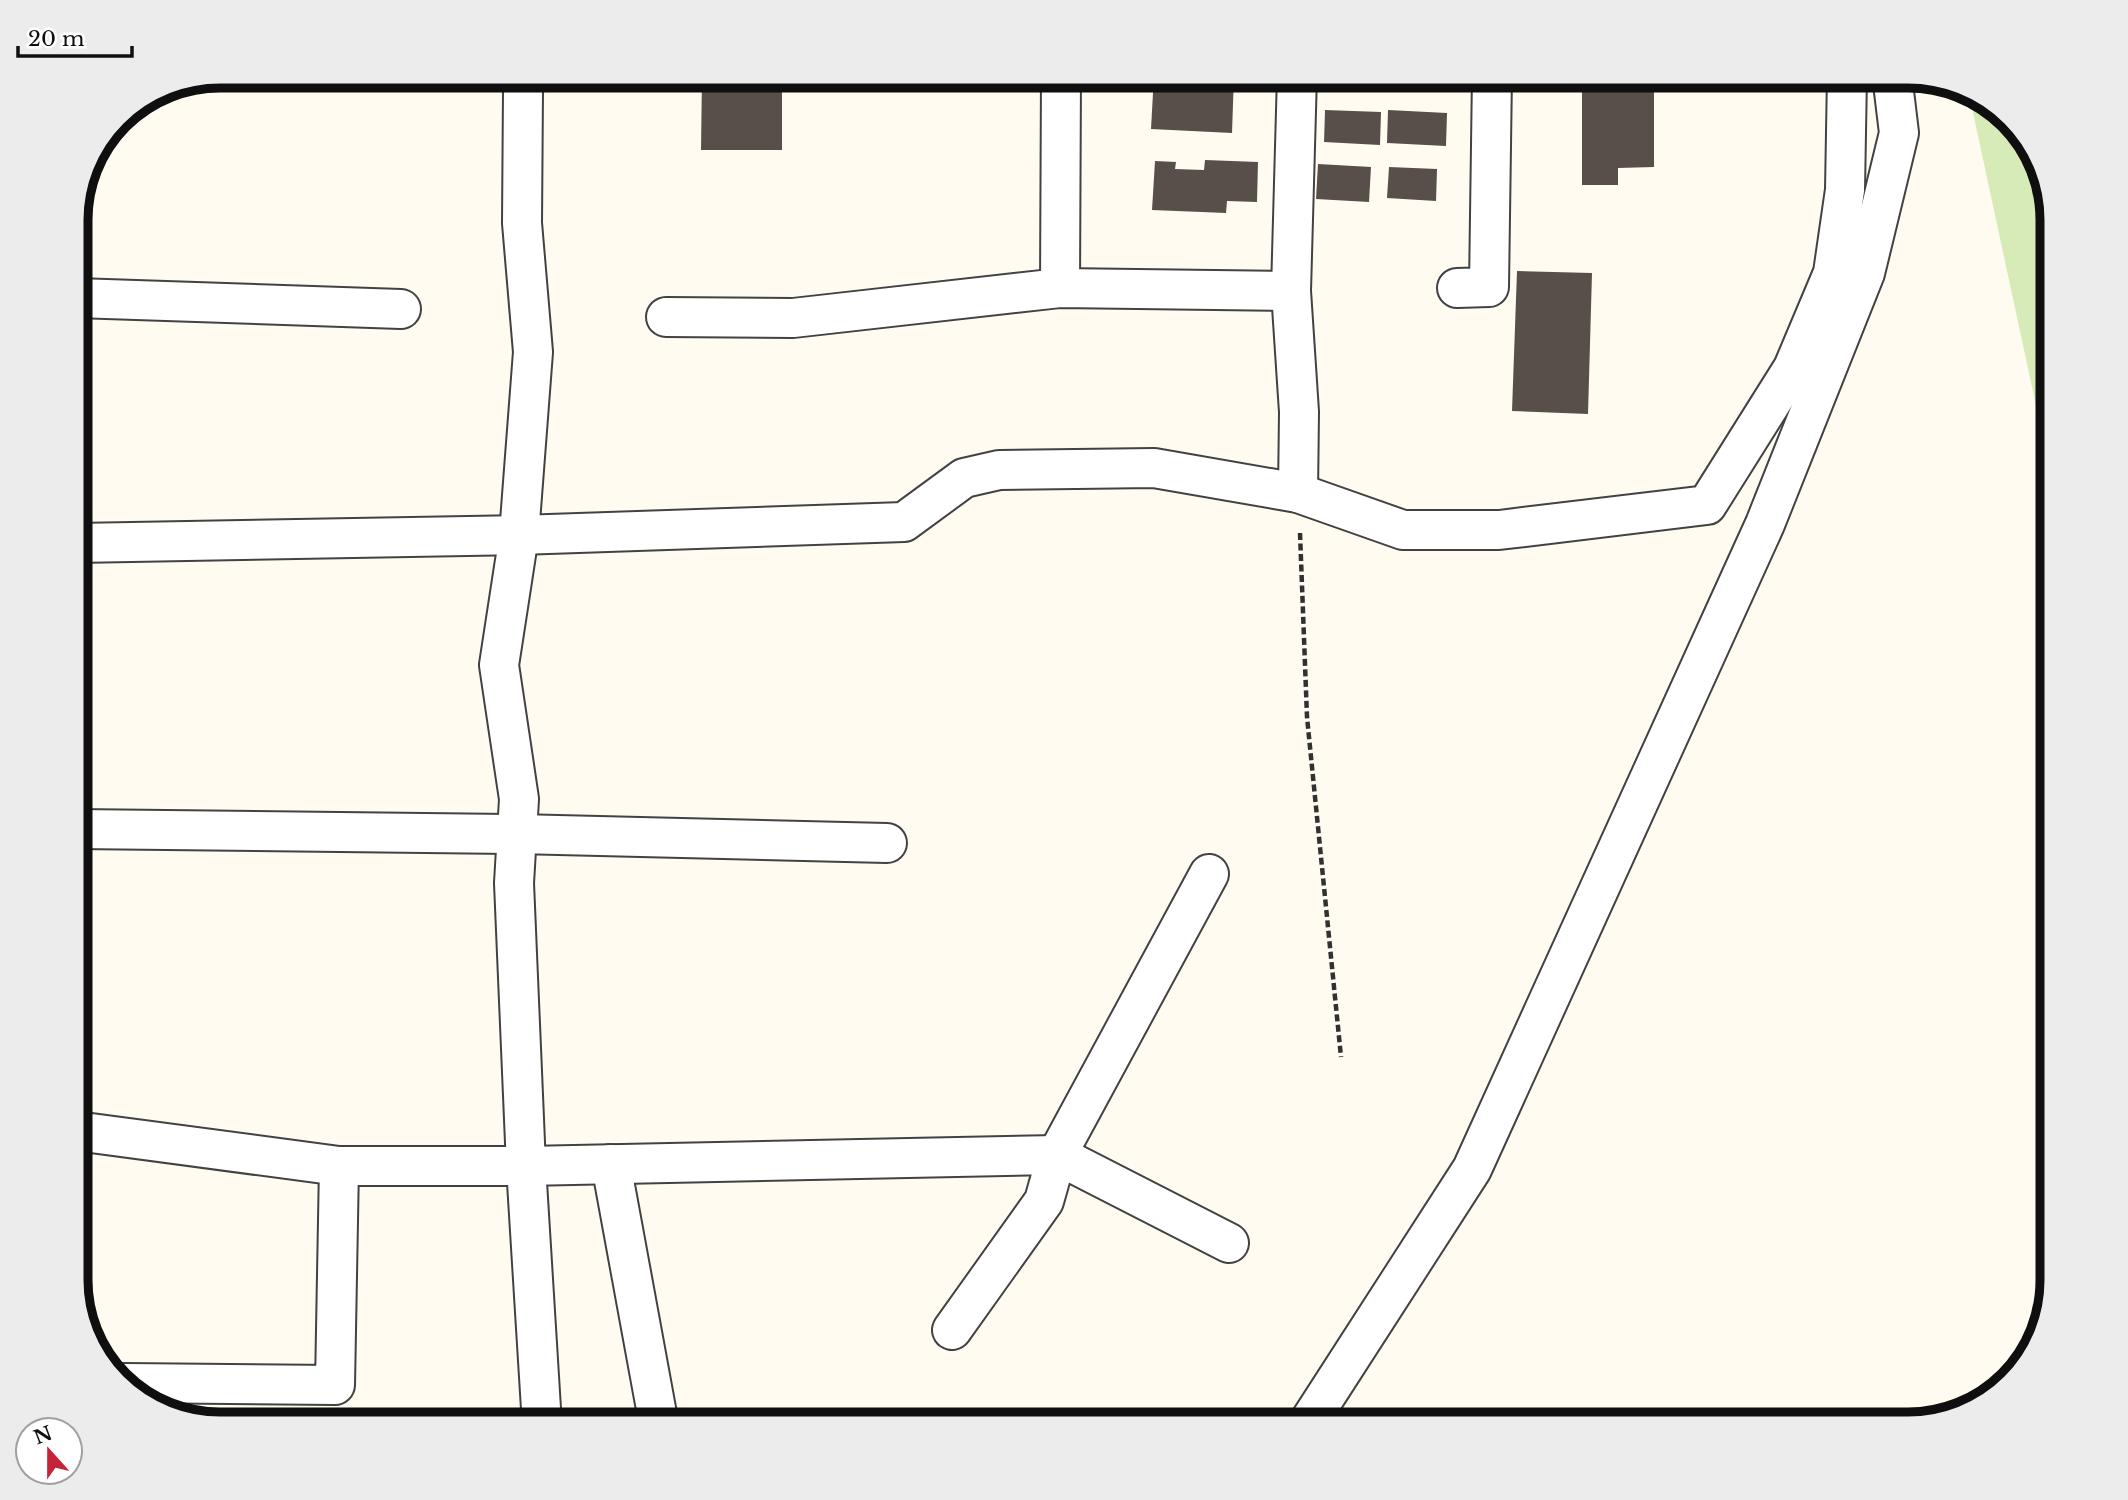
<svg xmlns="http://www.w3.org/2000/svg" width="2128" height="1500" font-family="'Libre Baskerville',serif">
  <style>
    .green { fill: #d7ebb9 }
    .building { fill: #584f4b }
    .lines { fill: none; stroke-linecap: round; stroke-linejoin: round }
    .minor-casing { stroke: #424242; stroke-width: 42 }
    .path { stroke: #313131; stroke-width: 4.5; stroke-dasharray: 7 3.5; stroke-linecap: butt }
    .minor { stroke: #fff; stroke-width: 38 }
    .rim { fill: none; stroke: #0f0f0f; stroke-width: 9 }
  </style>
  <rect width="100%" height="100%" fill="#fffbf1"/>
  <polygon class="green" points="1969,94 1989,100 2034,148 2053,220 2053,423 2041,429"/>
  <g class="building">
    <polygon points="702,75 782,75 782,150 701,150"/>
    <polygon points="1154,75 1234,75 1232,133 1151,129"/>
    <polygon points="1322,75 1370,75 1370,92 1321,90"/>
    <polygon points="1388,75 1440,75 1439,92 1387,89"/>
    <polygon points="1582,75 1654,75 1654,167 1618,168 1618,185 1582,185"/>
    <polygon points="1325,110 1381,112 1380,145 1324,142"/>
    <polygon points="1388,110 1447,113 1446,146 1387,143"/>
    <polygon points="1205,160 1258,162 1257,202 1227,201 1226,213 1152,210 1155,161 1176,162 1175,169 1204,170"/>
    <polygon points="1318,164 1371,167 1369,202 1316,199"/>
    <polygon points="1389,167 1437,169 1436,201 1387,198"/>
    <polygon points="1517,271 1592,273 1588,414 1512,411"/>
  </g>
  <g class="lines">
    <defs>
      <g id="minor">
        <polyline points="526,75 523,91 522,223 533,352 519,535 499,665 519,799 514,883 526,1166 542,1425"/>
        <polyline points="1297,75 1291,291 1299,412 1298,493"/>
        <polyline points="1060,288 1061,75"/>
        <polyline points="1457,288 1489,287 1492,75"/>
        <polyline points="76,298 401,309"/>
        <polyline points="666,317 793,318 1060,288 1291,291"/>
        <polyline points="76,543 519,535 904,522 964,478 999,470 1154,468 1298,493 1403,530 1499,530 1707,505 1793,368 1833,273 1845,190 1847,75"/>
        <polyline points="76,829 517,834 887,843"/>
        <polyline points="76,1131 339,1166 526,1166 1057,1155 1229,1243"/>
        <polyline points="611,1164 659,1425"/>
        <polyline points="952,1330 1044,1201 1057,1155 1209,874"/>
        <polyline points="124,1383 335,1385 339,1166"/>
        <polyline points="1307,1425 1472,1169 1765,524 1865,273 1899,133 1892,75"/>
      </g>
    </defs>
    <use href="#minor" class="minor-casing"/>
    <polyline class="path" points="1300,533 1307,717 1341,1057"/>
    <use href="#minor" class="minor"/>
  </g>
  <path d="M0 0H2128V1500H0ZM220 88H1908A132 132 0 0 1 2040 220V1280A132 132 0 0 1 1908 1412H220A132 132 0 0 1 88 1280V220A132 132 0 0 1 220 88Z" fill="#ececec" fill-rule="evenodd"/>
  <path class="rim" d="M220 88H1908A132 132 0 0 1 2040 220V1280A132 132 0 0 1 1908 1412H220A132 132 0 0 1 88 1280V220A132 132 0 0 1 220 88Z"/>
  <g transform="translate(49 1451) rotate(339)"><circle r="33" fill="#ffffff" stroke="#9f9f9f" stroke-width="2"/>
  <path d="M0-5L12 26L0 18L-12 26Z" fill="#c42338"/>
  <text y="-10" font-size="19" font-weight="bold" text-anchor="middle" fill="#0f0f0f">N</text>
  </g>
  <path d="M18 46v10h114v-10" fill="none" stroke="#0f0f0f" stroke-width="3.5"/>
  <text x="28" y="46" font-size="21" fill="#0f0f0f" stroke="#ffffff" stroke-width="5" paint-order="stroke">20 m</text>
</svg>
